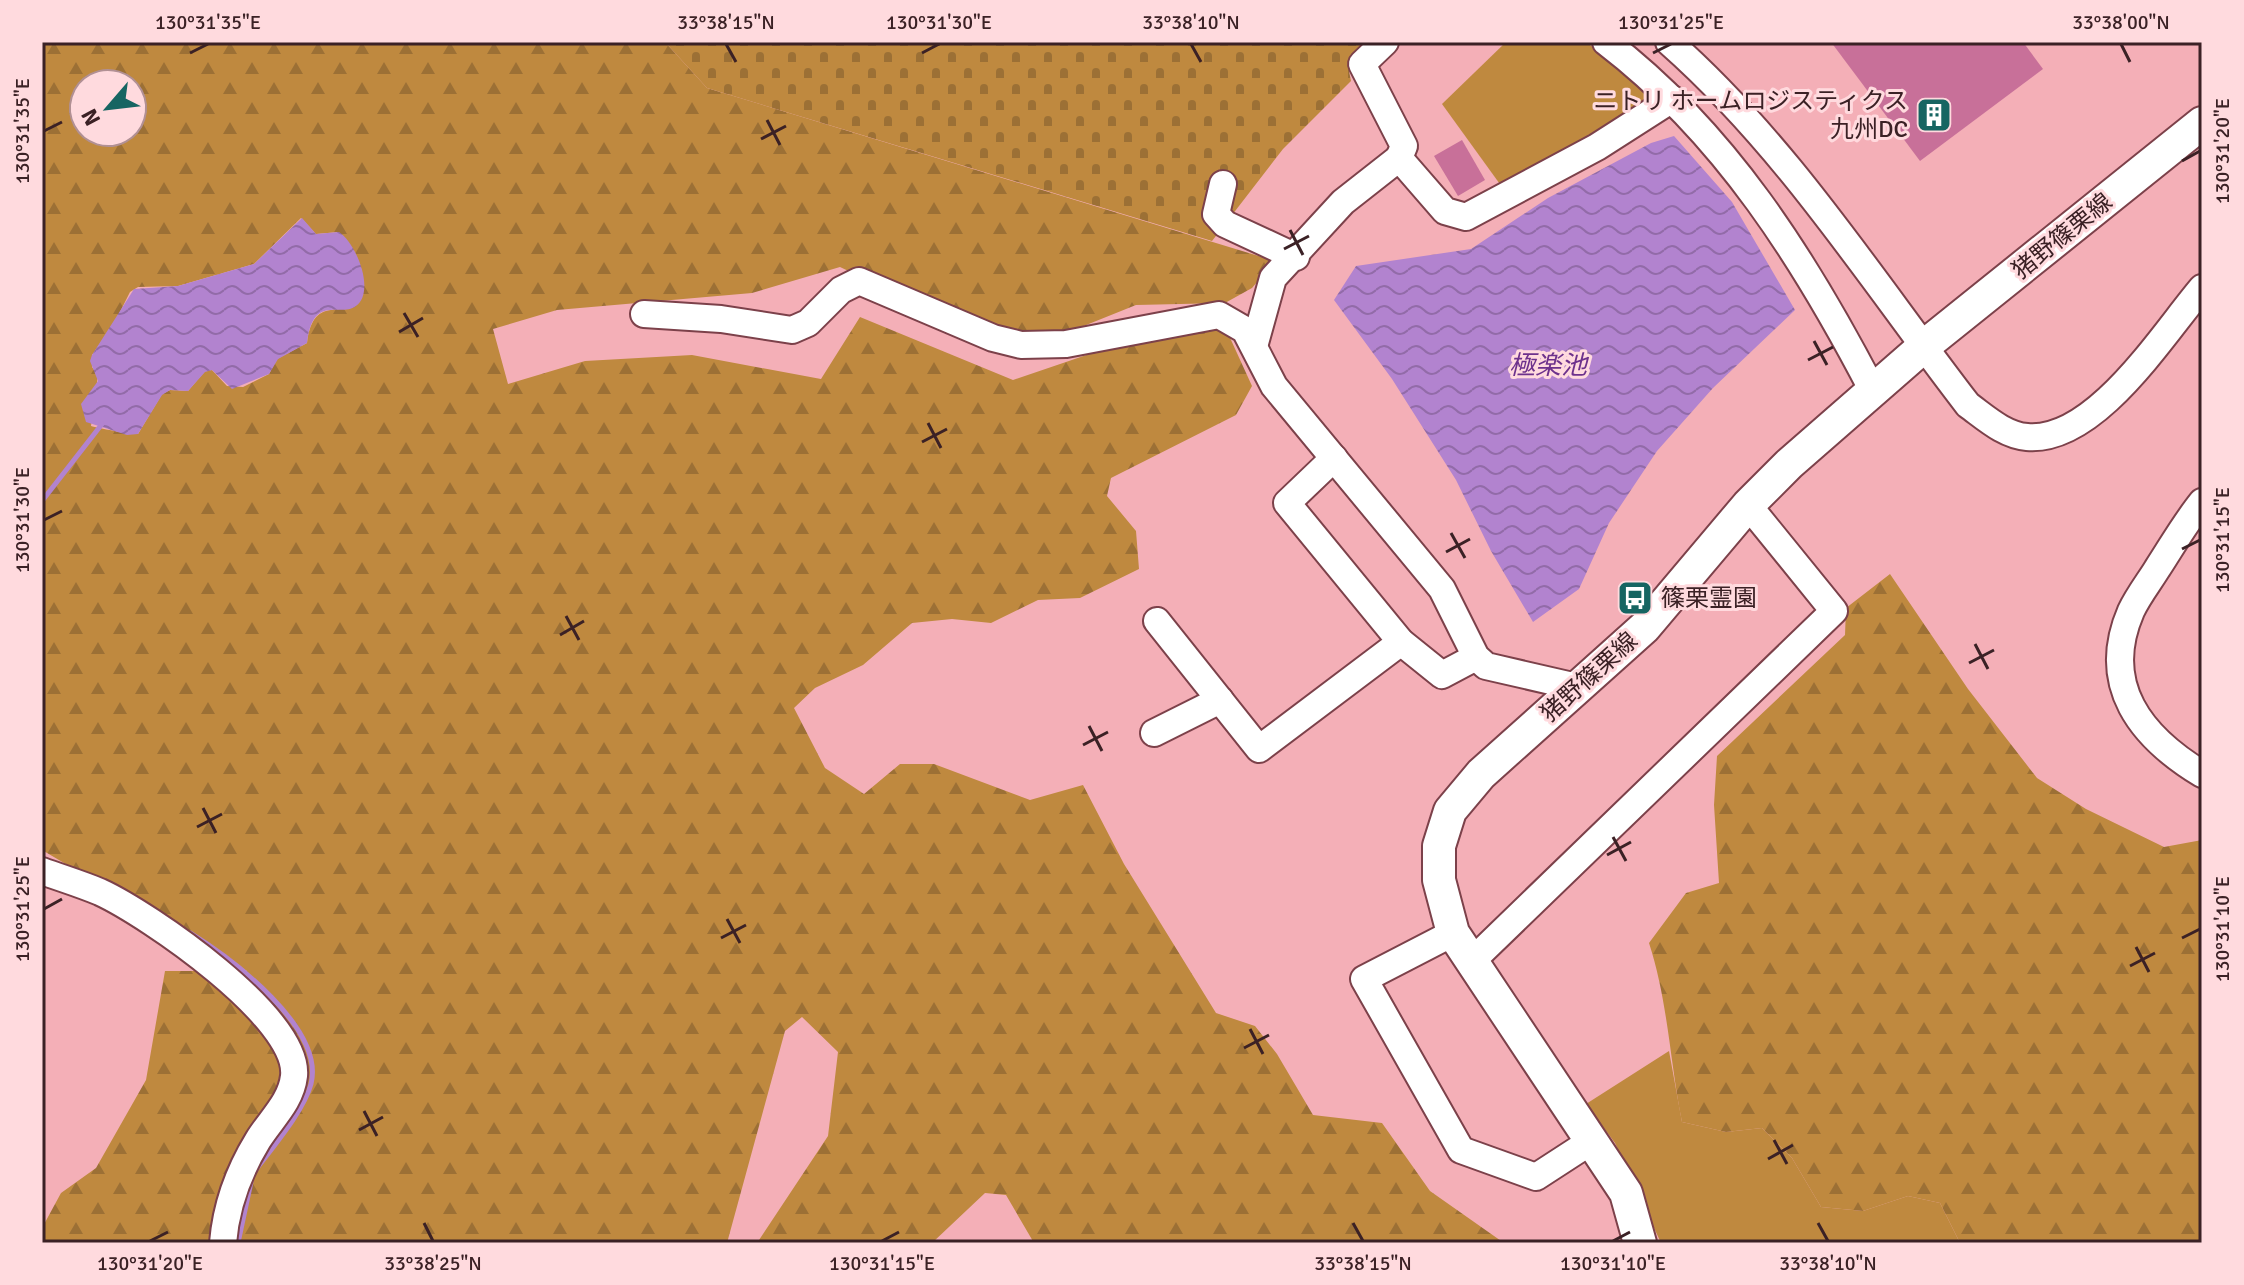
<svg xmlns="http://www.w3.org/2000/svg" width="2244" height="1285" font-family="Signika,'Noto Sans JP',sans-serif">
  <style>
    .green { fill: #bf893f }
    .forest { fill: url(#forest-firs); fill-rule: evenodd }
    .cemetery { fill: url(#cemetery-stones) }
    .water { fill: url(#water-waves) }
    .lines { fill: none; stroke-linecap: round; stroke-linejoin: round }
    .stream { stroke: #b283cf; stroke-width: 5 }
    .building { fill: #c87099 }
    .minor-casing { stroke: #7c414a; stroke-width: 30 }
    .major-casing { stroke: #7c414a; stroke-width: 36 }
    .minor { stroke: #fff; stroke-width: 26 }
    .major { stroke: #fff; stroke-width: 32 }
    .ticks { fill: none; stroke: #3b2125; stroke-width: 3 }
    .labels { text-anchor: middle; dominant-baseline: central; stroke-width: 6; stroke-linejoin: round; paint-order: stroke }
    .poi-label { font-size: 24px; fill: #3b2125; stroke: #ffdade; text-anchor: end }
    .street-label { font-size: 24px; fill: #3b2125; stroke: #ffdade }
    .water-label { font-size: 26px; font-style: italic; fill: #6d318c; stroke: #ffdade }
    .neatline { fill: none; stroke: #3b2125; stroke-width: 3 }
    .ticks-label { font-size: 20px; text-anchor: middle; fill: #3b2125 }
  </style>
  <defs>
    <pattern id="forest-firs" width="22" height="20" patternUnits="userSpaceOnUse" patternTransform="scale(2)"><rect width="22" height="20" fill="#bf893f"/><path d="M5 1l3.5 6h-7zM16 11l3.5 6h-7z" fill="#9c7035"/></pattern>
    <pattern id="cemetery-stones" width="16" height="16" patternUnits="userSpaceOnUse" patternTransform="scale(2)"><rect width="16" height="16" fill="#bf893f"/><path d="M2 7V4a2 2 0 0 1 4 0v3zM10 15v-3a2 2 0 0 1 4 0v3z" fill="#9c7035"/></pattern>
    <pattern id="water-waves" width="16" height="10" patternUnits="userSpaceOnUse" patternTransform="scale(2)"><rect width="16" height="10" fill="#b283cf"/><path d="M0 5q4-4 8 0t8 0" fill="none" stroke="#926ba8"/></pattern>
  </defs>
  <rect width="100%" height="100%" fill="#f4afb7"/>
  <g class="green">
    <polygon points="1506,42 1586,42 1645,87 1646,103 1502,187 1442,104"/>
    <polygon points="1669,1051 1682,1122 1726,1132 1762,1128 1792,1158 1821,1207 1863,1211 1908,1196 1940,1203 1960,1243 1661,1243 1615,1143 1586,1104"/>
  </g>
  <g class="forest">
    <path d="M42 42H665L707 88 1275 261 1252 288 1225 303 1136 305 1019 352 840 267 752 293 557 310 493 329 508 384 585 361 692 355 821 379 860 317 1013 380 1204 315 1221 318 1252 386 1236 415 1111 478 1107 496 1136 531 1139 569 1080 598 1038 600 991 623 952 619 912 623 863 665 815 688 794 708 825 768 864 794 900 764H934L1030 800 1083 785 1124 864 1216 1013 1255 1026 1277 1054 1313 1115 1382 1123 1430 1191 1504 1243H1034L1006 1195 985 1193 932 1243H757L828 1136 838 1052 802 1017 785 1031 727 1243H42V1228L61 1193 96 1168 146 1080 165 971H247L42 850ZM84 84H132V132H84ZM301 218 316 234 339 232 362 297C346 323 314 290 307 343L277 359 269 374 243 387 227 386 212 370 205 371 188 391 170 390 162 394 138 434C132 435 99 428 91 426L98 375 92 367V355L115 322 130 292 138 287 178 286 254 264Z"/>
    <path d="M1890 574 1968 689 2037 778 2086 809 2164 847 2202 840V1243H1960L1940 1203 1908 1196 1863 1211 1821 1207 1792 1158 1762 1128 1726 1132 1682 1122C1670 1063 1668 1001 1649 943L1686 893 1719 883 1714 805 1717 756 1845 635 1846 608Z"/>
  </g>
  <polygon class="cemetery" points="665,42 1380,42 1349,71 1351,81 1283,149 1212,241 707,88"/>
  <g class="water">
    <polygon points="1674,136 1732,202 1795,310 1713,388 1657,451 1609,523 1579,589 1533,622 1491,551 1456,480 1392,379 1334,300 1356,266 1471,249 1548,198 1651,143"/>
    <path d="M302 218 316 234 339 232C356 243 376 291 356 306 340 318 313 293 307 343L278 359 269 374 232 389 212 370 205 372 188 391 170 390 162 395 138 434 127 435 86 422 81 404 98 381 90 361 92 355 134 289 178 286 254 264Z"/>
  </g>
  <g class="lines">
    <g class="stream">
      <polyline points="42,501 102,424"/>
      <path d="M190 933C232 959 325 1028 311 1084 304 1111 271 1149 254 1172"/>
      <polyline points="238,1243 251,1182"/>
    </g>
  </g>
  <g class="building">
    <polygon points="1831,42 2023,42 2043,69 1920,161"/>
    <polygon points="1462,140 1485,180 1458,196 1434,156"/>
  </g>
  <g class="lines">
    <defs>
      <g id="minor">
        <polyline points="1385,42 1362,64 1404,146 1399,158"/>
        <path d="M1606 42C1725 133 1805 260 1873 391"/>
        <path d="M1669 42C1787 146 1873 282 1968 405 1986 418 2004 435 2027 437 2095 443 2162 335 2202 288"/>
        <polyline points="1223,184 1216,214 1225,224 1296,257"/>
        <polyline points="644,314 721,319 792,330 808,323 841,290 859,281 993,338 1021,345 1066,344 1219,315 1245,330 1274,386 1442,589 1476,657 1486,666 1577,687"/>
        <polyline points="1255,343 1273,278 1343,202 1399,158 1445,211 1466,217 1597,147 1672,99"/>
        <polyline points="1334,458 1287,503 1401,642 1442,675 1476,657"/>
        <path d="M2202 502C2185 523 2172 546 2157 569 2149 582 2138 596 2131 611 2099 685 2141 737 2202 774"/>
        <polyline points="1157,621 1259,749 1401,642"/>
        <polyline points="1154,733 1220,700"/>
        <path d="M42 871C61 878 81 884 100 892 148 914 300 1018 294 1076 291 1102 271 1119 258 1140 239 1171 226 1206 223 1243"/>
        <polyline points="1453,933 1364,979 1461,1150 1536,1177 1593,1140"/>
        <polyline points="1472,961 1834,611 1748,505"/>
      </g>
      <polyline id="major" points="1640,1243 1626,1193 1453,933 1439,880 1439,846 1450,811 1481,774 1645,627 1748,505 1789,464 1923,347 2202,123"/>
    </defs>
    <use href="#minor" class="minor-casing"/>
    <use href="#major" class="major-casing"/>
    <use href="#minor" class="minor"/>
    <use href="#major" class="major"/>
  </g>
  <path class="ticks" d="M726 44 736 62M1191 44 1201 62M2121 44 2130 62M190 53 208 44M922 53 939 44M1653 53 1671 44M767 120 780 145M44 131 62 122M761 139 786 126M2182 161 2200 151M1290 230 1303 255M1284 249 1309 236M404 313 418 337M399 332 423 318M1814 341 1827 365M1808 360 1833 347M928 423 941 448M922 442 947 429M44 520 62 511M1451 533 1465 558M2182 549 2200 540M1446 552 1470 539M566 616 579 640M560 635 584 621M1975 644 1988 669M1969 663 1994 650M1089 726 1102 751M1083 745 1108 732M203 808 216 833M197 827 222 814M1613 837 1626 861M1607 855 1631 842M44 909 62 899M727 919 740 943M721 938 746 925M2182 938 2200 929M2136 947 2149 972M2130 966 2155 953M1250 1029 1263 1054M1244 1048 1269 1035M364 1111 377 1136M359 1130 383 1117M1774 1140 1787 1164M1768 1159 1793 1145M424 1223 433 1241M1353 1223 1363 1241M1818 1223 1828 1241M150 1241 168 1232M882 1241 899 1232M1613 1241 1630 1232"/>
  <defs>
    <symbol id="building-square" viewBox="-11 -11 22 22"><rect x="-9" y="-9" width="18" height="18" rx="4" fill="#166562" stroke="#ffdade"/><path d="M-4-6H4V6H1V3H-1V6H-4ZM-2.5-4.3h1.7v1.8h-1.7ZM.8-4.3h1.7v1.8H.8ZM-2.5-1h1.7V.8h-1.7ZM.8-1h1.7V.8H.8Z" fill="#fff"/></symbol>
    <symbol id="bus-square" viewBox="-11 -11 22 22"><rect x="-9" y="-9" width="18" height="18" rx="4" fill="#166562" stroke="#ffdade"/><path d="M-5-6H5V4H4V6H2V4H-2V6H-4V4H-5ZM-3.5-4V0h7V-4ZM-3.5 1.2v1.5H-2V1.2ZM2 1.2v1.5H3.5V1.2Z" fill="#fff"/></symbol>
  </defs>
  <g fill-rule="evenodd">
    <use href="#building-square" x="1914" y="95" width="40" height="40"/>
    <use href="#bus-square" x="1615" y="578" width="40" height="40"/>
  </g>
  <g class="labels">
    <g class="poi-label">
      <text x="1908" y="101">ニトリ ホームロジスティクス<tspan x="1908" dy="28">九州DC</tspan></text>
      <text x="1661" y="598" text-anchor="start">篠栗霊園</text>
    </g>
    <g class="street-label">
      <text transform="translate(2062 236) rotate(-39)">猪野篠栗線</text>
      <text transform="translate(1589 677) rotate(-42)">猪野篠栗線</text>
    </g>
    <g class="water-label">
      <text x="1548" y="366">極楽池</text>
    </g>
  </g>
  <rect width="2244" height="1285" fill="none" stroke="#ffdade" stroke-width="88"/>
  <g transform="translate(108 108) rotate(242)"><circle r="38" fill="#ffdade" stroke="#b19094" stroke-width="2"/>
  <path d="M0-6L14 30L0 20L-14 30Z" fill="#166562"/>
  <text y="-12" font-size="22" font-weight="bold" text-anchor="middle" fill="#3b2125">N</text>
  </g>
  <rect x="44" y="44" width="2156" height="1197" class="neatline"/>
  <g class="ticks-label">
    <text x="208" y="29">130°31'35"E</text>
    <text x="726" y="29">33°38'15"N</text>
    <text x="939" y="29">130°31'30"E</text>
    <text x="1191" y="29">33°38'10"N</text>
    <text x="1671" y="29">130°31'25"E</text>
    <text x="2121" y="29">33°38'00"N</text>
    <text transform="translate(22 131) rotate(-90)" y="7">130°31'35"E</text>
    <text transform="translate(2222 151) rotate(-90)" y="7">130°31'20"E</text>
    <text transform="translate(22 520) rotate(-90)" y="7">130°31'30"E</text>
    <text transform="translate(2222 540) rotate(-90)" y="7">130°31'15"E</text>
    <text transform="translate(22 909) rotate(-90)" y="7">130°31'25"E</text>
    <text transform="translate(2222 929) rotate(-90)" y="7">130°31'10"E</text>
    <text x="150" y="1270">130°31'20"E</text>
    <text x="433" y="1270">33°38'25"N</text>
    <text x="882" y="1270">130°31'15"E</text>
    <text x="1363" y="1270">33°38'15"N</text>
    <text x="1613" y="1270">130°31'10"E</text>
    <text x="1828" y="1270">33°38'10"N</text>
  </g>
</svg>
